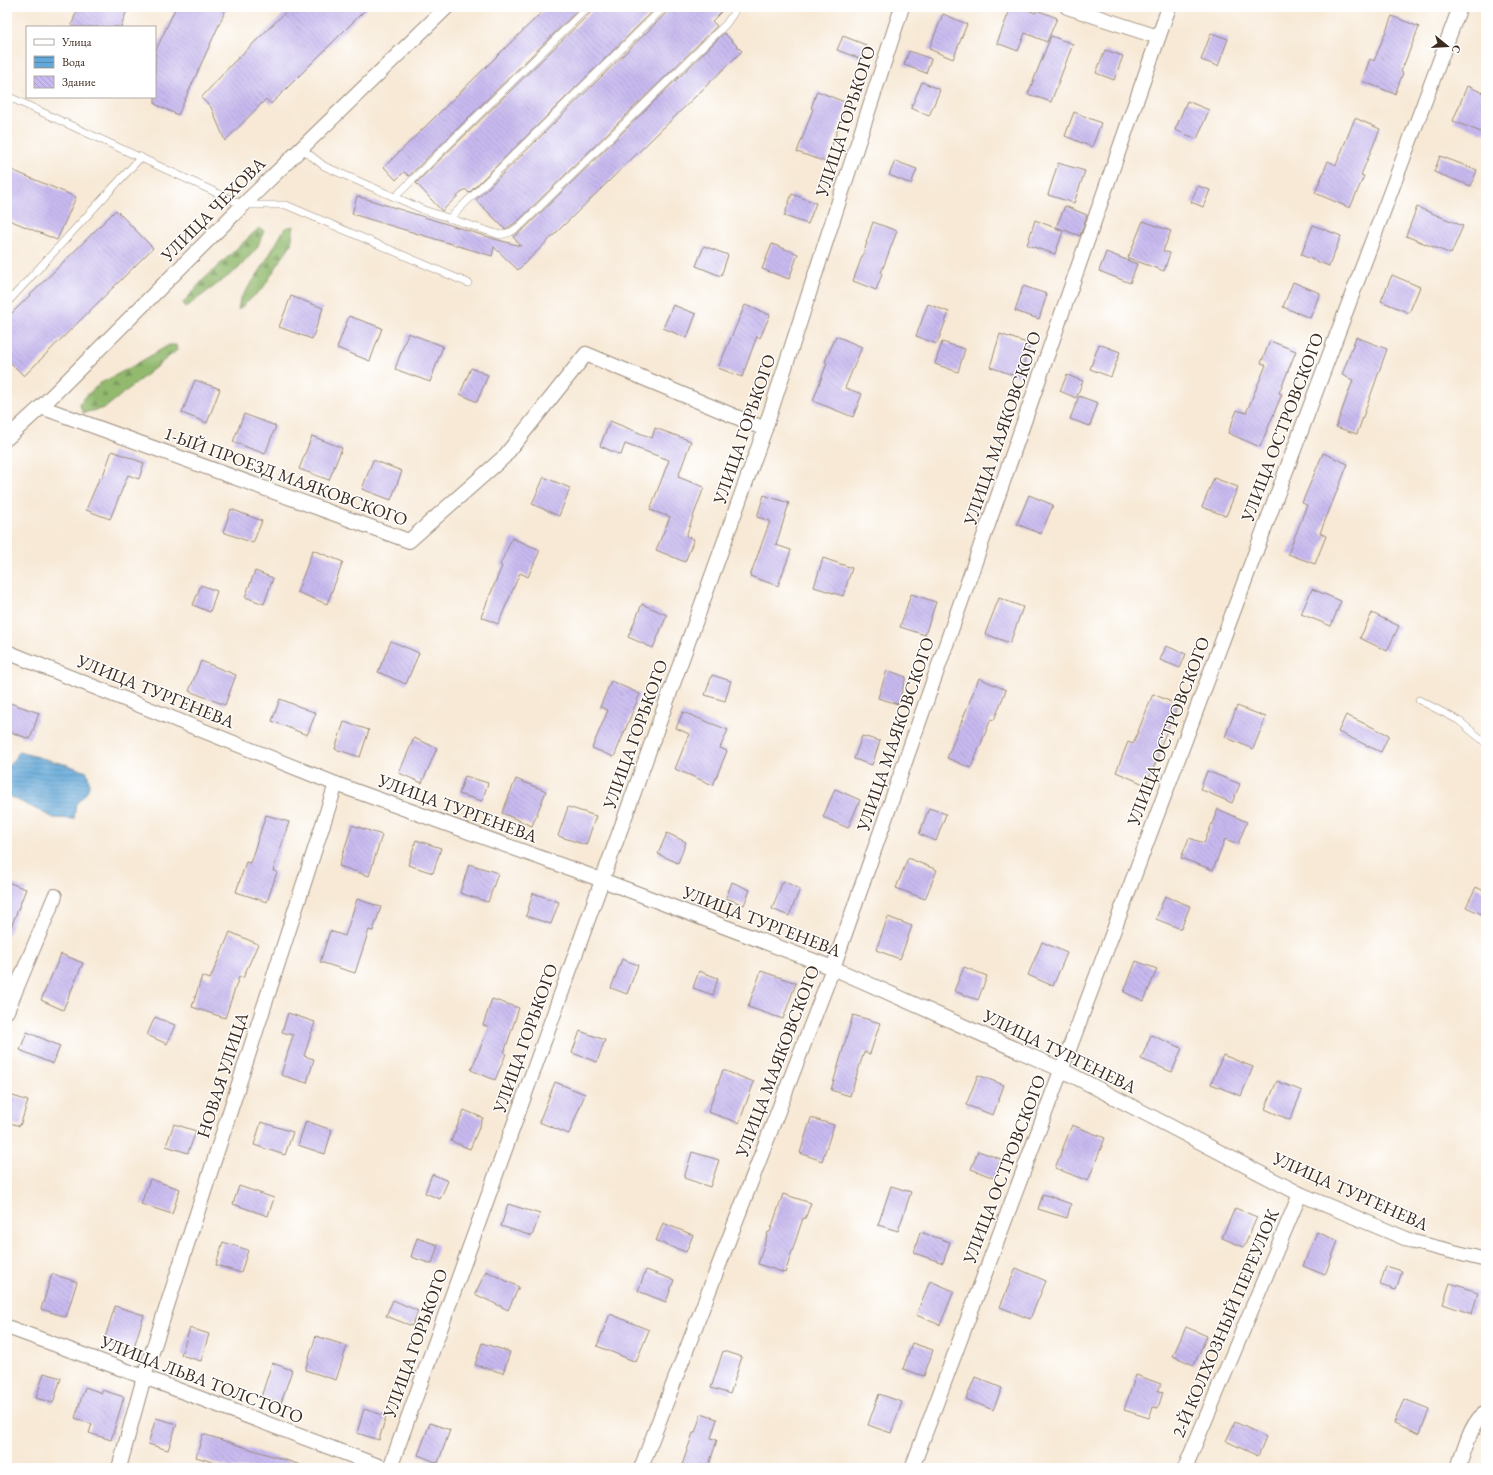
<svg xmlns="http://www.w3.org/2000/svg" width="1493" height="1475" font-family="'EB Garamond',serif">
  <style>
    .forest { fill: url(#forest-firs); stroke: #667246 }
    .water { fill: url(#water-rules); stroke: #4f697b }
    .building { fill: url(#building-back-hatch) }
    .lines { fill: none; stroke-linecap: round; stroke-linejoin: round }
    .lane-casing { stroke: #998a7a; stroke-width: 8 }
    .street-casing { stroke: #998a7a; stroke-width: 16 }
    .lane { stroke: #fff; stroke-width: 7 }
    .street { stroke: #fff; stroke-width: 14 }
    .labels { text-anchor: middle; dominant-baseline: central; stroke-width: 3; stroke-linejoin: round; paint-order: stroke }
    .street-label { font-size: 18px; fill: #3b2a1e; stroke: #fff }
  </style>
  <defs>
    <pattern id="forest-firs" width="22" height="20" patternUnits="userSpaceOnUse"><rect width="22" height="20" fill="#92b96e"/><path d="M5 1l3.5 6h-7zM16 11l3.5 6h-7z" fill="#78975a"/></pattern>
    <pattern id="water-rules" width="6" height="5" patternUnits="userSpaceOnUse"><rect width="6" height="5" fill="#63a8d8"/><path d="M0 2.5h6" fill="none" stroke="#5389af"/></pattern>
    <pattern id="building-back-hatch" width="6" height="6" patternUnits="userSpaceOnUse"><rect width="6" height="6" fill="#c7b9ef"/><path d="M-1 5l2 2M0 0l6 6M5-1l2 2" fill="none" stroke="#ac9fcc"/></pattern>
  </defs>
  <rect width="100%" height="100%" fill="#fff"/>
  <filter id="ink" filterUnits="userSpaceOnUse"><feTurbulence type="fractalNoise" baseFrequency=".025" numOctaves="2"/><feDisplacementMap in="SourceGraphic" scale="8" xChannelSelector="R" yChannelSelector="G"/><feConvolveMatrix kernelMatrix="1 2 1 2 8 2 1 2 1" color-interpolation-filters="sRGB"/></filter>
  <filter id="wash" filterUnits="userSpaceOnUse"><feTurbulence type="fractalNoise" baseFrequency=".012" numOctaves="4" result="noise"/><feDisplacementMap in="SourceGraphic" scale="16" xChannelSelector="R" yChannelSelector="G"/><feGaussianBlur stdDeviation="0.9" result="paint"/><feColorMatrix in="noise" values="0 0 0 0 0 0 0 0 0 0 0 0 0 0 0 0 0 1.4 0 .05"/><feComposite in="paint" operator="in"/></filter>
  <g filter="url(#wash)">
    <rect width="100%" height="100%" fill="#f7e9d6"/>
    <g class="forest">
      <polygon points="294,226 291,244 263,288 238,310 240,299 260,271 285,228"/>
      <polygon points="259,228 264,231 257,248 238,269 186,307 183,303 203,280"/>
      <polygon points="169,345 176,345 177,350 105,408 83,413 79,403 99,384 133,366"/>
    </g>
    <path class="water" d="M19 752 68 765 87 772C92 788 88 792 76 804L74 819 54 818 7 795V768Z"/>
    <g id="blocks">
      <g class="building">
        <polygon points="78,7 128,7 121,27 71,27"/>
        <polygon points="176,7 227,7 178,115 155,104 155,52"/>
        <polygon points="291,7 368,7 271,104 266,99 225,141 211,107 201,98 232,64"/>
        <polygon points="547,7 581,7 409,176 404,172 396,180 384,167"/>
        <polygon points="593,7 657,7 469,193 465,189 442,211 416,183 592,11"/>
        <polygon points="669,7 726,7 712,21 717,26 518,221 509,227 505,229 476,200 668,11"/>
        <polygon points="1011,7 1019,7 1036,13 1037,10 1057,18 1047,42 1025,33 1018,51 997,43"/>
        <polygon points="943,14 967,24 953,59 929,49"/>
        <polygon points="1392,16 1419,27 1401,72 1403,73 1395,94 1362,81 1370,59 1374,61"/>
        <polygon points="724,33 742,51 518,270 494,247 492,256 352,214 357,196 498,240 521,246 513,237 524,229"/>
        <polygon points="1211,33 1228,39 1218,66 1201,60"/>
        <polygon points="843,36 866,45 861,59 837,50"/>
        <polygon points="1051,36 1073,44 1051,102 1028,94"/>
        <polygon points="1105,50 1123,56 1114,80 1096,73"/>
        <polygon points="909,51 931,59 926,73 904,65"/>
        <polygon points="922,82 940,90 929,116 911,108"/>
        <polygon points="1467,86 1486,94 1486,134 1453,121"/>
        <polygon points="817,91 847,103 826,162 797,152 813,109 811,108"/>
        <polygon points="1187,101 1209,110 1197,139 1175,130"/>
        <polygon points="1074,112 1101,123 1092,147 1065,136"/>
        <polygon points="1355,118 1380,129 1361,175 1364,176 1350,208 1315,193 1328,161 1336,165"/>
        <polygon points="1440,156 1477,170 1471,186 1434,172"/>
        <polygon points="895,161 917,169 911,184 889,175"/>
        <polygon points="1058,163 1085,171 1074,203 1048,195"/>
        <polygon points="7,168 76,197 57,240 7,219"/>
        <polygon points="1198,186 1210,190 1203,207 1191,202"/>
        <polygon points="792,194 816,203 808,224 784,216"/>
        <polygon points="1065,206 1087,215 1080,236 1056,227"/>
        <polygon points="1417,207 1463,226 1451,254 1406,236"/>
        <polygon points="116,210 153,248 24,376 7,359 7,318"/>
        <polygon points="1035,220 1063,231 1055,254 1027,245"/>
        <polygon points="1143,221 1171,231 1163,251 1170,253 1164,271 1128,258"/>
        <polygon points="873,222 897,231 881,273 882,274 876,290 853,281 867,243 866,243"/>
        <polygon points="1313,225 1341,236 1329,266 1301,255"/>
        <polygon points="772,244 798,254 789,279 762,269"/>
        <polygon points="704,246 728,255 721,276 696,266"/>
        <polygon points="1106,252 1137,264 1130,283 1099,271"/>
        <polygon points="1392,275 1420,287 1409,313 1381,301"/>
        <polygon points="1293,282 1320,293 1310,318 1283,307"/>
        <polygon points="1023,286 1047,294 1039,319 1015,311"/>
        <polygon points="291,296 323,308 312,339 279,327"/>
        <polygon points="928,304 949,312 937,344 916,336"/>
        <polygon points="673,305 696,314 687,338 663,328"/>
        <polygon points="745,305 770,315 760,338 757,336 742,377 718,368"/>
        <polygon points="349,316 382,328 370,361 337,348"/>
        <polygon points="408,333 443,346 430,382 395,369"/>
        <polygon points="1000,334 1030,344 1019,377 990,367"/>
        <polygon points="836,336 862,347 845,388 862,394 853,417 813,401 827,363 825,362"/>
        <polygon points="1356,337 1387,349 1357,434 1336,427 1353,380 1342,375"/>
        <polygon points="1270,341 1296,351 1279,393 1282,394 1260,447 1228,433 1237,410 1246,413 1266,365 1261,363"/>
        <polygon points="942,342 965,349 958,372 935,364"/>
        <polygon points="1099,344 1120,352 1111,377 1090,369"/>
        <polygon points="471,368 488,375 477,402 460,394"/>
        <polygon points="1067,375 1083,381 1076,398 1060,391"/>
        <polygon points="195,380 220,389 207,423 182,413"/>
        <polygon points="1079,396 1098,403 1090,426 1070,419"/>
        <polygon points="244,414 276,426 265,454 233,442"/>
        <polygon points="610,421 652,438 655,428 691,441 678,477 704,487 686,536 694,539 685,562 656,550 670,517 650,510 669,460 625,444 621,455 600,446"/>
        <polygon points="312,436 342,448 329,480 299,469"/>
        <polygon points="112,451 144,463 139,479 128,475 110,519 86,510 100,477 102,478"/>
        <polygon points="1323,453 1348,464 1320,533 1326,536 1315,564 1288,554 1307,505 1302,503"/>
        <polygon points="373,460 402,471 391,500 362,489"/>
        <polygon points="544,477 570,488 559,516 532,504"/>
        <polygon points="1214,478 1238,487 1226,516 1202,507"/>
        <polygon points="764,495 789,503 776,545 791,550 778,586 750,576 770,521 757,517"/>
        <polygon points="1029,495 1053,505 1041,534 1017,524"/>
        <polygon points="231,509 262,521 253,543 223,532"/>
        <polygon points="512,538 540,550 528,577 520,573 498,624 481,617 502,566 500,565"/>
        <polygon points="313,550 343,562 327,604 297,592"/>
        <polygon points="823,558 852,568 843,596 814,587"/>
        <polygon points="255,571 273,578 264,604 245,597"/>
        <polygon points="201,585 217,591 210,612 193,605"/>
        <polygon points="1312,589 1341,601 1331,626 1301,614"/>
        <polygon points="911,594 936,602 925,635 900,627"/>
        <polygon points="999,598 1023,607 1010,643 985,634"/>
        <polygon points="642,604 667,615 653,648 628,637"/>
        <polygon points="1372,613 1399,626 1387,651 1360,638"/>
        <polygon points="391,641 419,653 406,684 378,672"/>
        <polygon points="1166,646 1186,654 1180,668 1160,660"/>
        <polygon points="201,661 236,675 225,705 189,691"/>
        <polygon points="887,670 906,677 898,704 878,698"/>
        <polygon points="712,675 731,681 725,701 705,695"/>
        <polygon points="979,678 1006,690 994,720 991,719 971,768 947,758"/>
        <polygon points="611,681 640,694 614,757 592,748 608,710 600,707"/>
        <polygon points="1153,694 1178,705 1157,754 1159,755 1146,785 1116,772 1128,742 1133,744"/>
        <polygon points="280,699 316,713 307,735 272,721"/>
        <polygon points="7,702 39,713 30,739 7,731"/>
        <polygon points="1237,706 1266,717 1253,749 1225,737"/>
        <polygon points="683,712 728,730 720,748 727,751 713,785 675,769 689,734 676,728"/>
        <polygon points="1346,715 1389,735 1381,752 1338,732"/>
        <polygon points="344,722 369,730 360,757 335,749"/>
        <polygon points="862,736 880,741 872,765 854,759"/>
        <polygon points="414,738 437,748 422,783 399,773"/>
        <polygon points="1207,771 1240,784 1232,803 1200,789"/>
        <polygon points="465,776 488,783 482,801 459,794"/>
        <polygon points="516,779 546,791 532,826 502,813"/>
        <polygon points="835,789 860,800 848,828 823,817"/>
        <polygon points="568,807 596,816 586,845 558,836"/>
        <polygon points="929,808 946,814 936,841 919,834"/>
        <polygon points="1218,809 1247,822 1238,844 1225,839 1213,870 1181,858 1189,838 1204,843"/>
        <polygon points="266,815 289,822 273,871 277,872 267,902 236,892 246,862 250,863"/>
        <polygon points="352,825 382,835 369,876 339,866"/>
        <polygon points="667,833 686,842 678,863 658,854"/>
        <polygon points="416,840 441,848 433,873 408,865"/>
        <polygon points="908,858 937,870 925,899 896,888"/>
        <polygon points="469,864 498,873 488,902 460,893"/>
        <polygon points="783,881 800,889 789,916 772,909"/>
        <polygon points="7,882 26,889 8,935 7,935"/>
        <polygon points="732,882 750,890 744,905 726,898"/>
        <polygon points="1476,887 1486,892 1486,916 1466,907"/>
        <polygon points="533,893 559,902 551,924 526,916"/>
        <polygon points="1165,896 1190,906 1181,929 1156,919"/>
        <polygon points="357,899 381,907 373,931 369,930 355,973 320,962 330,931 345,936"/>
        <polygon points="888,917 912,926 900,959 876,950"/>
        <polygon points="230,932 258,944 243,978 239,977 225,1018 192,1007 202,976 210,979"/>
        <polygon points="1042,942 1067,953 1053,986 1028,975"/>
        <polygon points="61,954 83,963 63,1010 41,1000"/>
        <polygon points="622,959 638,965 627,994 611,988"/>
        <polygon points="1136,961 1157,969 1144,1001 1124,992"/>
        <polygon points="964,967 987,976 978,1000 954,991"/>
        <polygon points="699,971 718,978 713,995 693,988"/>
        <polygon points="761,971 796,983 783,1019 748,1007"/>
        <polygon points="492,999 519,1008 504,1053 506,1054 495,1080 471,1070 489,1027 483,1025"/>
        <polygon points="288,1013 315,1022 304,1056 314,1059 307,1083 281,1075 293,1035 282,1032"/>
        <polygon points="853,1015 880,1023 870,1054 864,1052 850,1096 831,1090"/>
        <polygon points="155,1017 175,1025 167,1044 147,1035"/>
        <polygon points="580,1031 605,1040 597,1062 572,1053"/>
        <polygon points="27,1032 60,1046 53,1064 20,1050"/>
        <polygon points="1151,1035 1182,1048 1172,1072 1141,1059"/>
        <polygon points="1223,1055 1253,1067 1241,1096 1211,1084"/>
        <polygon points="723,1070 754,1082 739,1123 708,1112"/>
        <polygon points="978,1075 1004,1085 993,1115 966,1105"/>
        <polygon points="1277,1081 1302,1091 1290,1120 1265,1109"/>
        <polygon points="555,1082 585,1094 569,1134 539,1122"/>
        <polygon points="7,1094 28,1101 20,1126 7,1122"/>
        <polygon points="464,1110 483,1118 470,1149 451,1141"/>
        <polygon points="811,1118 834,1125 822,1161 800,1153"/>
        <polygon points="306,1121 332,1130 325,1154 298,1145"/>
        <polygon points="261,1122 293,1132 285,1155 254,1145"/>
        <polygon points="174,1124 196,1131 188,1153 166,1146"/>
        <polygon points="1072,1125 1105,1138 1088,1181 1055,1168"/>
        <polygon points="978,1151 1001,1159 994,1178 971,1169"/>
        <polygon points="692,1152 719,1160 710,1187 684,1178"/>
        <polygon points="432,1174 448,1181 440,1199 425,1193"/>
        <polygon points="150,1179 180,1189 172,1214 141,1204"/>
        <polygon points="239,1186 274,1198 268,1216 233,1204"/>
        <polygon points="891,1186 911,1192 898,1231 878,1225"/>
        <polygon points="783,1194 811,1203 805,1219 803,1218 785,1273 758,1264 768,1232 770,1232"/>
        <polygon points="1043,1194 1071,1204 1067,1218 1038,1209"/>
        <polygon points="508,1204 540,1214 532,1236 501,1226"/>
        <polygon points="1235,1208 1257,1217 1244,1247 1222,1238"/>
        <polygon points="663,1223 693,1235 686,1252 656,1241"/>
        <polygon points="920,1232 950,1242 943,1263 914,1253"/>
        <polygon points="1317,1232 1338,1241 1325,1275 1303,1266"/>
        <polygon points="417,1238 438,1245 432,1264 411,1257"/>
        <polygon points="223,1242 248,1250 241,1273 216,1265"/>
        <polygon points="1386,1266 1402,1271 1396,1290 1380,1285"/>
        <polygon points="1016,1268 1046,1281 1030,1319 1000,1307"/>
        <polygon points="646,1270 674,1280 666,1302 638,1291"/>
        <polygon points="486,1271 519,1287 508,1310 475,1294"/>
        <polygon points="52,1274 77,1282 66,1317 41,1309"/>
        <polygon points="930,1281 954,1291 940,1325 916,1315"/>
        <polygon points="1450,1283 1478,1292 1472,1314 1443,1304"/>
        <polygon points="393,1300 418,1311 412,1326 386,1316"/>
        <polygon points="115,1306 144,1315 133,1350 104,1341"/>
        <polygon points="610,1314 649,1330 636,1362 597,1346"/>
        <polygon points="1186,1327 1207,1336 1194,1365 1173,1356"/>
        <polygon points="190,1328 209,1334 201,1361 181,1355"/>
        <polygon points="316,1336 347,1346 336,1380 305,1370"/>
        <polygon points="482,1343 510,1352 503,1373 475,1365"/>
        <polygon points="912,1343 933,1350 924,1376 903,1369"/>
        <polygon points="723,1351 742,1357 730,1394 711,1388"/>
        <polygon points="272,1363 292,1370 281,1403 261,1397"/>
        <polygon points="44,1373 61,1378 53,1403 36,1398"/>
        <polygon points="1136,1375 1161,1384 1158,1391 1163,1392 1158,1408 1153,1407 1149,1418 1124,1410"/>
        <polygon points="975,1377 1002,1388 993,1410 966,1399"/>
        <polygon points="85,1387 102,1393 102,1390 124,1397 111,1440 89,1433 92,1424 75,1418"/>
        <polygon points="879,1394 902,1402 891,1433 868,1425"/>
        <polygon points="1404,1399 1429,1409 1420,1434 1394,1423"/>
        <polygon points="364,1409 386,1416 379,1440 357,1433"/>
        <polygon points="701,1414 717,1419 711,1438 717,1440 708,1468 681,1468 693,1433 695,1433"/>
        <polygon points="156,1418 177,1424 168,1450 148,1444"/>
        <polygon points="1235,1422 1266,1437 1258,1456 1226,1441"/>
        <polygon points="430,1423 450,1430 438,1463 418,1455"/>
        <polygon points="203,1434 301,1465 301,1468 232,1468 196,1457"/>
      </g>
    </g>
  </g>
  <g filter="url(#ink)">
    <use href="#blocks" fill-opacity="0" stroke="#998a7a" stroke-width="1"/>
    <g class="lines">
      <defs>
        <g id="lane">
          <polyline points="7,96 243,205 286,205 468,283"/>
          <polyline points="301,148 324,166 424,210 500,235 511,232 521,225 726,24 733,14 736,7"/>
          <polyline points="395,197 588,7"/>
          <polyline points="449,219 664,7"/>
          <polyline points="7,303 141,157"/>
          <polyline points="1419,700 1458,720 1486,743"/>
        </g>
        <g id="street">
          <polyline points="1067,7 1158,37"/>
          <polyline points="41,407 409,541 504,457 586,354 765,429"/>
          <polyline points="7,438 41,407 243,205 447,7"/>
          <polyline points="7,652 336,784 602,880 833,968 1062,1070 1300,1194 1414,1242 1486,1260"/>
          <polyline points="7,1011 55,896"/>
          <polyline points="7,1327 144,1377 384,1468"/>
          <polyline points="119,1468 144,1377 336,784"/>
          <polyline points="390,1468 765,429 902,7"/>
          <polyline points="641,1468 833,968 1169,7"/>
          <polyline points="912,1468 1460,7"/>
          <polyline points="1185,1468 1300,1194"/>
          <path d="M1458 1468C1463 1454 1472 1418 1486 1413"/>
        </g>
      </defs>
      <use href="#lane" class="lane-casing"/>
      <use href="#street" class="street-casing"/>
      <use href="#lane" class="lane"/>
      <use href="#street" class="street"/>
    </g>
  </g>
  <g class="labels">
    <g class="street-label">
      <text transform="translate(845 121) rotate(-72)">УЛИЦА ГОРЬКОГО</text>
      <text transform="translate(213 209) rotate(-45)">УЛИЦА ЧЕХОВА</text>
      <text transform="translate(1282 427) rotate(-69)">УЛИЦА ОСТРОВСКОГО</text>
      <text transform="translate(1002 428) rotate(-71)">УЛИЦА МАЯКОВСКОГО</text>
      <text transform="translate(744 429) rotate(-71)">УЛИЦА ГОРЬКОГО</text>
      <text transform="translate(286 476) rotate(20)">1-ЫЙ ПРОЕЗД МАЯКОВСКОГО</text>
      <text transform="translate(156 691) rotate(22)">УЛИЦА ТУРГЕНЕВА</text>
      <text transform="translate(1168 731) rotate(-69)">УЛИЦА ОСТРОВСКОГО</text>
      <text transform="translate(635 734) rotate(-70)">УЛИЦА ГОРЬКОГО</text>
      <text transform="translate(895 734) rotate(-71)">УЛИЦА МАЯКОВСКОГО</text>
      <text transform="translate(458 808) rotate(20)">УЛИЦА ТУРГЕНЕВА</text>
      <text transform="translate(762 921) rotate(21)">УЛИЦА ТУРГЕНЕВА</text>
      <text transform="translate(525 1038) rotate(-70)">УЛИЦА ГОРЬКОГО</text>
      <text transform="translate(1060 1051) rotate(26)">УЛИЦА ТУРГЕНЕВА</text>
      <text transform="translate(777 1061) rotate(-69)">УЛИЦА МАЯКОВСКОГО</text>
      <text transform="translate(222 1075) rotate(-72)">НОВАЯ УЛИЦА</text>
      <text transform="translate(1004 1169) rotate(-69)">УЛИЦА ОСТРОВСКОГО</text>
      <text transform="translate(1351 1191) rotate(24)">УЛИЦА ТУРГЕНЕВА</text>
      <text transform="translate(1225 1323) rotate(-67)">2-Й КОЛХОЗНЫЙ ПЕРЕУЛОК</text>
      <text transform="translate(415 1343) rotate(-70)">УЛИЦА ГОРЬКОГО</text>
      <text transform="translate(202 1379) rotate(21)">УЛИЦА ЛЬВА ТОЛСТОГО</text>
    </g>
  </g>
  <rect width="1493" height="1475" fill="none" stroke="#fff" stroke-width="24"/>
  <rect x="26" y="26" width="130" height="72" fill="#ffffff" stroke="#b1aaa5"/>
  <rect x="34" y="39" width="20" height="6" fill="#ffffff" stroke="#b1aaa5"/>
  <text x="62" y="46" font-size="12" fill="#3b2a1e">Улица</text>
  <rect x="34" y="56" width="20" height="12" fill="url(#water-rules)" stroke="#b1aaa5"/>
  <text x="62" y="66" font-size="12" fill="#3b2a1e">Вода</text>
  <rect x="34" y="76" width="20" height="12" fill="url(#building-back-hatch)" stroke="#b1aaa5"/>
  <text x="62" y="86" font-size="12" fill="#3b2a1e">Здание</text>
  <g transform="translate(1447 46) rotate(108)" stroke="#ffffff" stroke-width="3" paint-order="stroke">
  <path d="M0-3L7 15L0 10L-7 15Z" fill="#3b2a1e"/>
  <text y="-6" font-size="11" font-weight="bold" text-anchor="middle" fill="#3b2a1e">С</text>
  </g>
</svg>
